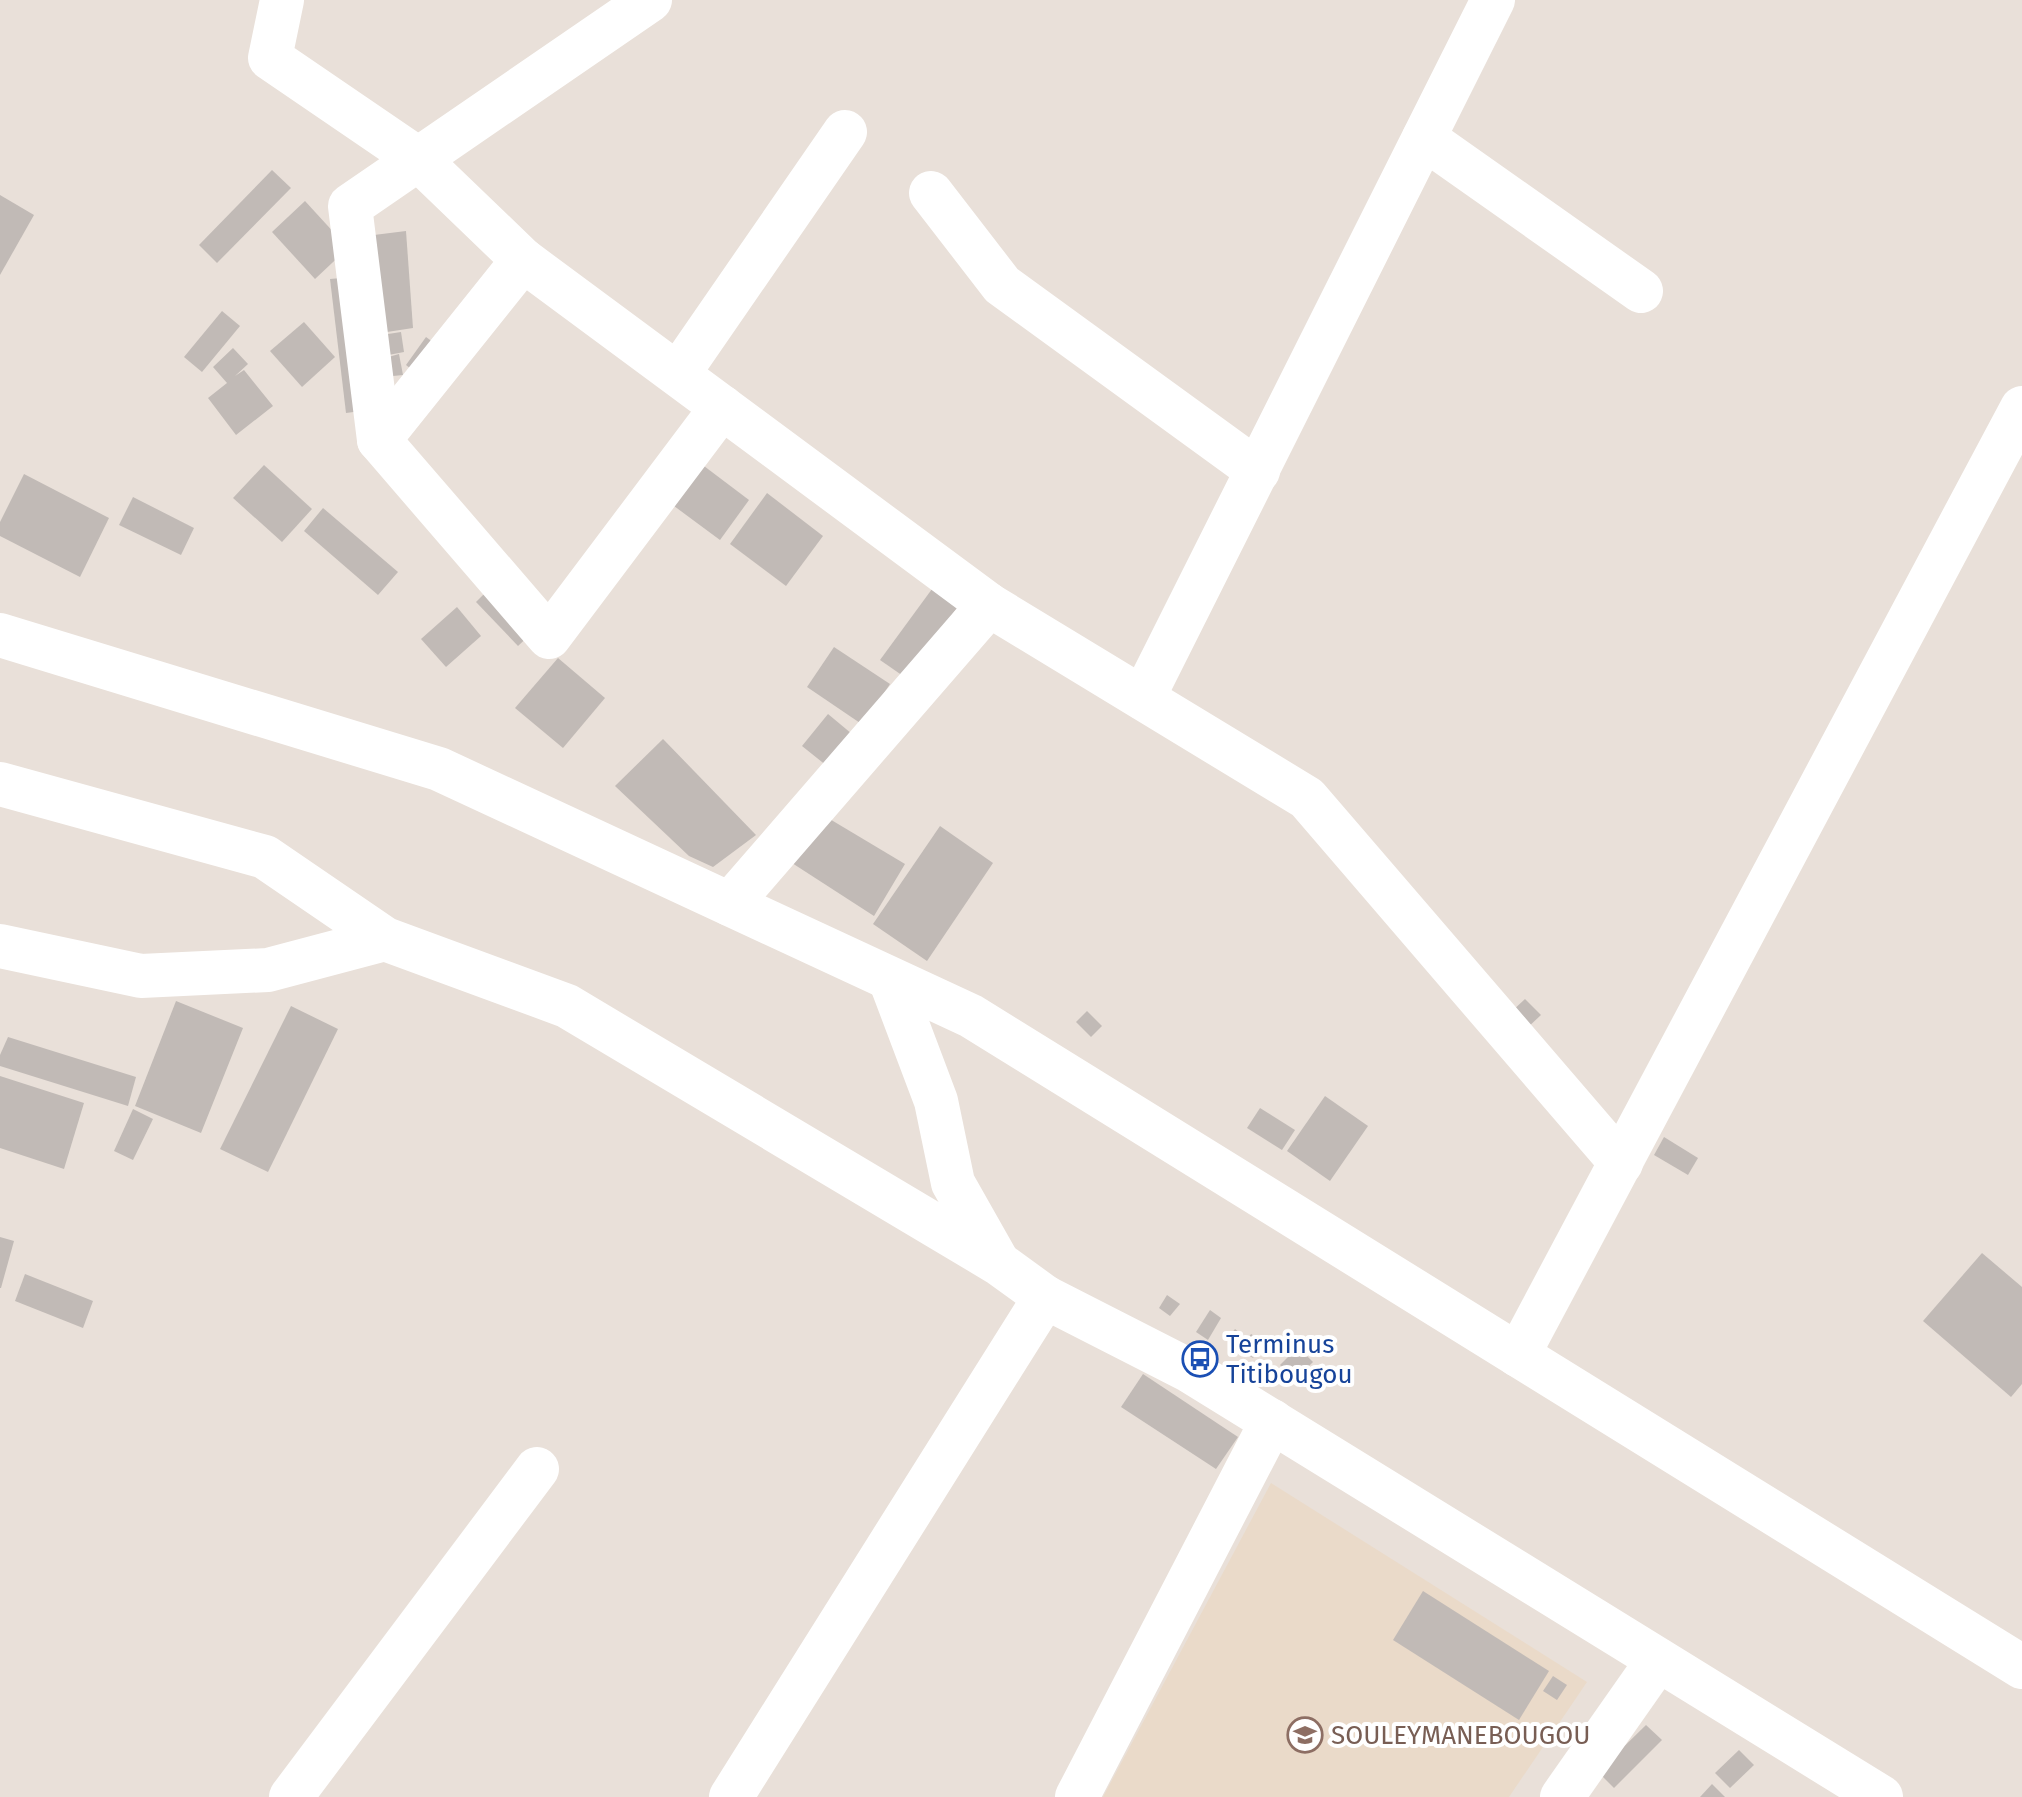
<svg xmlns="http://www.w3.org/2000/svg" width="2022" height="1797" font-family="'Fira Sans',sans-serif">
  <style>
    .education { fill: #eadac9 }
    .building { fill: #c1bab6 }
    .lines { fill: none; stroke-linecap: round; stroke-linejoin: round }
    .minor { stroke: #fff; stroke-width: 44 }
    .labels { text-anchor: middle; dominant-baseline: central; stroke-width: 8; stroke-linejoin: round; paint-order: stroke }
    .transit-label { font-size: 26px; fill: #164399; stroke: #fff; text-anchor: start }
    .education-label { font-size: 26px; fill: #785e54; stroke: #fff; text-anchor: start }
  </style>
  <rect width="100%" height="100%" fill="#e9e0d9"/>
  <polygon class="education" points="1271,1483 1587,1682 1509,1797 1103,1797"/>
  <g class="building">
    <polygon points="272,170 291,188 217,263 199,245"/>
    <polygon points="0,195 34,215 0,275"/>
    <polygon points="305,201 348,248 315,279 272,232"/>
    <polygon points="406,231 413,328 374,334 366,236"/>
    <polygon points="353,277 369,410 346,413 330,279"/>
    <polygon points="222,311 240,326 202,372 184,357"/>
    <polygon points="304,322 335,357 302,387 270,351"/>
    <polygon points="401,332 404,352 378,357 375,336"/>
    <polygon points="426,337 441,348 420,376 406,365"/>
    <polygon points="233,348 248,364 235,376 244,370 273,406 236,435 208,398 227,383 213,367"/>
    <polygon points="399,354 403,375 383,377 378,360"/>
    <polygon points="700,463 749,500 720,540 670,503"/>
    <polygon points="264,465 312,509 282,542 233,498"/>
    <polygon points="24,474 109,518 80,577 0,536 0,522"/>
    <polygon points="767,493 823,536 786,586 730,544"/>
    <polygon points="133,497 194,528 181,555 119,525"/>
    <polygon points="323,508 398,572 378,595 304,531"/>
    <polygon points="491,587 534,631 518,646 476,602"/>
    <polygon points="932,589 957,608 906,678 880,660"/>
    <polygon points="457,607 481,636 446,667 421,639"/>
    <polygon points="834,647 890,684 863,725 807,687"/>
    <polygon points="558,658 605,698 563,748 515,708"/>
    <polygon points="828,714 858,739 832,770 802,746"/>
    <polygon points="663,739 756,835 713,867 689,856 615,786"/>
    <polygon points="828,818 905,864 874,916 792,863"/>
    <polygon points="940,826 993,863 927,961 873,924"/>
    <polygon points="1525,999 1541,1015 1526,1029 1510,1013"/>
    <polygon points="176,1001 243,1028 201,1133 135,1106"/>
    <polygon points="291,1006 338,1029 268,1172 220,1149"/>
    <polygon points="1087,1011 1102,1026 1091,1037 1076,1022"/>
    <polygon points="8,1037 136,1077 128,1106 0,1066 0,1055"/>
    <polygon points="0,1076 84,1103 64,1169 0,1148"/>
    <polygon points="1325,1096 1368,1126 1330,1181 1287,1151"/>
    <polygon points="1260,1108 1295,1130 1282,1150 1247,1128"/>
    <polygon points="133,1109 153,1119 133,1160 114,1151"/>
    <polygon points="1664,1137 1698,1158 1688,1175 1654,1155"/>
    <polygon points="0,1237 14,1241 1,1288 0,1288"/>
    <polygon points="1982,1253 2022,1287 2022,1384 2011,1397 1923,1321"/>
    <polygon points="25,1274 93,1301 83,1328 15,1301"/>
    <polygon points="1167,1295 1180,1304 1170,1316 1159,1308"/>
    <polygon points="1210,1310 1221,1318 1208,1340 1196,1332"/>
    <polygon points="1235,1329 1245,1337 1238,1345 1228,1338"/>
    <polygon points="1251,1334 1264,1342 1253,1358 1240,1350"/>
    <polygon points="1298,1347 1313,1362 1295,1380 1280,1365"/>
    <polygon points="1143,1374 1238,1437 1216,1469 1121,1407"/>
    <polygon points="1423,1591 1549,1671 1519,1720 1393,1640"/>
    <polygon points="1553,1676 1567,1685 1557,1700 1543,1691"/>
    <polygon points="1646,1725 1662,1740 1614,1788 1598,1772"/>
    <polygon points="1739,1750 1754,1765 1730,1788 1715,1773"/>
    <polygon points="1712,1784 1725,1797 1700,1797"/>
  </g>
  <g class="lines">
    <g class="minor">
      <polyline points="282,0 270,58 418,159 523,260 989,605 1307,798 1621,1163"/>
      <polyline points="650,0 350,206 379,440 549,637 722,407"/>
      <polyline points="1424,138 1641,291"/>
      <polyline points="931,193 1002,285 1258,471"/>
      <polyline points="678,374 845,132"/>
      <polyline points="379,440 523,260"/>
      <polyline points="0,635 439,769 971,1016 2022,1667"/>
      <polyline points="1143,698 1493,0"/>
      <polyline points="0,784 265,857 385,939 567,1006 998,1263 1045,1297 1190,1371 1881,1797"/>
      <polyline points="730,904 989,605"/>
      <polyline points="0,946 141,976 268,970 385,939"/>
      <polyline points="890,979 936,1101 953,1183 996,1259"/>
      <polyline points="1518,1355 2022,408"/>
      <polyline points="291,1797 537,1469"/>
      <polyline points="731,1797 1045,1297"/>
      <polyline points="1077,1797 1272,1421"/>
      <polyline points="1562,1797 1658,1660"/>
    </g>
  </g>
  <defs>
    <symbol id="bus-ring" viewBox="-11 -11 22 22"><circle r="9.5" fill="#fff" stroke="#1a4fb4" stroke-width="1.5"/><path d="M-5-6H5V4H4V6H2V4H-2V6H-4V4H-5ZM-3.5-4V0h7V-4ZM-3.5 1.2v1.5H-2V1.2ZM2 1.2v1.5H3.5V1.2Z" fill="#1a4fb4"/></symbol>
    <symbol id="school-ring" viewBox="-11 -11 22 22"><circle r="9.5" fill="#fff" stroke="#8d6e63" stroke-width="1.5"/><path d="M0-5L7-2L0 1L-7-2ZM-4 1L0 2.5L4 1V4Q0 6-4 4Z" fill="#8d6e63"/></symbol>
  </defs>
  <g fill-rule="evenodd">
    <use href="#bus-ring" x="1180" y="1339" width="40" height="40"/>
    <use href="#school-ring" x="1285" y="1715" width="40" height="40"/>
  </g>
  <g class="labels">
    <g class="transit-label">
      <text x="1226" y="1344">Terminus<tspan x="1226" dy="30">Titibougou</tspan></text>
    </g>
    <g class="education-label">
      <text x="1331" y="1735">SOULEYMANEBOUGOU</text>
    </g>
  </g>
</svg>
